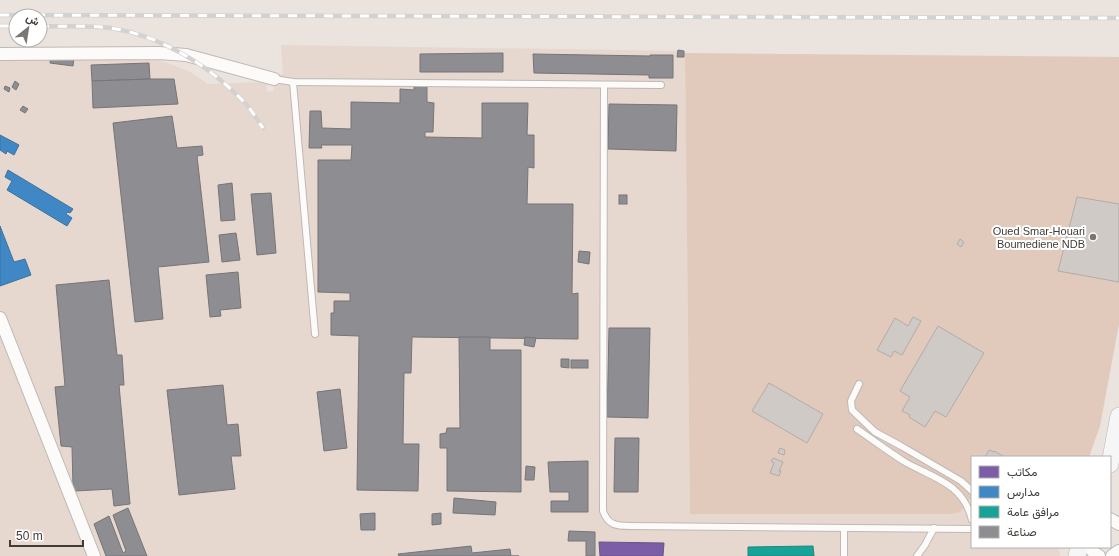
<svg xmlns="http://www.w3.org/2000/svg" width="1119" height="556" font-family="Helvetica,Vazirmatn,sans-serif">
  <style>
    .built { fill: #e6d8ce }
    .green { fill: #e1cabb }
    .offices { fill: #7b5ea7; stroke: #6a5486 }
    .schools { fill: #3f88c5; stroke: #40719b }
    .public { fill: #17a398; stroke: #24847b }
    .industry { fill: #8d8d92; stroke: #767577 }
    .building { fill: #d0cac6; stroke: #b1aca8 }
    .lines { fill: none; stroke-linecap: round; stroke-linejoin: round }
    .service-casing { stroke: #bfb9b5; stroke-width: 8 }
    .minor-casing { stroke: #bfb9b5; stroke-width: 14 }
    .secondary-casing { stroke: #bfb9b5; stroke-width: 18 }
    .service { stroke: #fcfbfa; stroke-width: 6 }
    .minor { stroke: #fcfbfa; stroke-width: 12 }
    .secondary { stroke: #f7f6f7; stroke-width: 17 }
    .rail-casing { stroke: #d4d2d0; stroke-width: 4.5 }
    .rail { stroke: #fff; stroke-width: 3; stroke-dasharray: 9; stroke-linecap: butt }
    .poi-dot { fill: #7c7672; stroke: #fff; stroke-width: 1.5 }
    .labels { text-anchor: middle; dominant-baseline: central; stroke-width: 4; stroke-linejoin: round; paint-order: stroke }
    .poi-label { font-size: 11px; fill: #413c38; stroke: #fff; text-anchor: end }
  </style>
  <rect width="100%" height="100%" fill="#eae3de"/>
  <polygon class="built" points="281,45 685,51 690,514 964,507 969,500 972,499 972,547 1059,547 1060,556 0,556 0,58 144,59 160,61 176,66 192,73 208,84 267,82 267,92 274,91 273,75 283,74"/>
  <polygon class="green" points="685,53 1119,57 1119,324 1100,426 1089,457 972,457 972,499 969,500 960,512 951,514 690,514"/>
  <polygon class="offices" points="599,542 664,543 663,556 600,556"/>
  <g class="schools">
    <polygon points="0,135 19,145 14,155 7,151 6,154 0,150"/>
    <polygon points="8,170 73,209 70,213 67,212 66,214 72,218 67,226 7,190 12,181 5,177"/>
    <polygon points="0,226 14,262 25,259 31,275 0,286"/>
  </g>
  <polygon class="public" points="813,546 814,556 748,556 748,547"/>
  <g class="industry">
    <polygon points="678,50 684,51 684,57 677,57"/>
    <polygon points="503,53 503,72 420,72 420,54"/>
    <polygon points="533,54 650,56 650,55 673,55 673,78 649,78 649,75 534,73"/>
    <polygon points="51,55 74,57 73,66 50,63"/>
    <polygon points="149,63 150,79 92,81 91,65"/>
    <polygon points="150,79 174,79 178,104 93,108 92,81"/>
    <polygon points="15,81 19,84 16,90 12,87"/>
    <polygon points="5,86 10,88 9,92 4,89"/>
    <polygon points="414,86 427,86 427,102 434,103 433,132 425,132 425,137 482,138 482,103 528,103 527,135 534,135 534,168 528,167 527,204 573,204 572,294 578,293 578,339 412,337 411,373 404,373 403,444 419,444 418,491 357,490 359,336 331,335 331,313 334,313 334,301 350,301 350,293 318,292 318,160 351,160 352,145 321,145 322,148 309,148 310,111 321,111 322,128 351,129 351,102 400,103 400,89 414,90"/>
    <polygon points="609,104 677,105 676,151 608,149"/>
    <polygon points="23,106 28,109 25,113 20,110"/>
    <polygon points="172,116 177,148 202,146 203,155 197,156 209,262 158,267 163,319 135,322 113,123"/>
    <polygon points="232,183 235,220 221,221 218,185"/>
    <polygon points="271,193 276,253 257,255 251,194"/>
    <rect x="619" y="195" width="8" height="9"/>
    <polygon points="236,233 240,260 222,262 219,235"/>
    <polygon points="579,251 590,252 589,264 578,262"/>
    <polygon points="238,272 241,308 220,310 221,316 210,317 206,275"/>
    <polygon points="109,280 117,355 122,355 124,385 119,385 130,504 114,506 112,489 75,491 73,486 72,447 61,446 55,387 65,386 56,285"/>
    <polygon points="609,328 650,328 648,418 607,417"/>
    <polygon points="459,337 490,337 490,350 521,350 521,492 447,491 447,448 440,448 440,434 446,433 447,428 460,428"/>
    <polygon points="525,337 536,338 534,347 524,345"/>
    <polygon points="561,359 569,359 569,368 561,367"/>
    <rect x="571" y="360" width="17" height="8"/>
    <polygon points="223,385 227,425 238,424 241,456 231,456 235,489 179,495 167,390"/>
    <polygon points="340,389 347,448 324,451 317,392"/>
    <polygon points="615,438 639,438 638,492 614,492"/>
    <polygon points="588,461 588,512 551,512 551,501 569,501 569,492 550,492 548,462"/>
    <polygon points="526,466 535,467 534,480 525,480"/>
    <polygon points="454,498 496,502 495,515 453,513"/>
    <polygon points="128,508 147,556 106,556 94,524 109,516 123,553 126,551 113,515"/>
    <polygon points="375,513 375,530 361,530 360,514"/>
    <polygon points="441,513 441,524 432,525 432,514"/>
    <polygon points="569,531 595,532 595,556 586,556 586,541 568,541"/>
    <polygon points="471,546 472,553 510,549 511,556 519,556 399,556 398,554"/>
  </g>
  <g class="building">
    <polygon points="1077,197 1119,204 1119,282 1058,271"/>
    <polygon points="960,239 964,242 961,247 957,244"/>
    <polygon points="913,317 921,321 902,355 894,351 891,357 877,350 895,318 908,326"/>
    <polygon points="938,326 984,353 946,417 935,411 925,427 909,417 910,415 902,411 910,397 900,391"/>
    <polygon points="769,383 823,414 807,443 752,411"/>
    <polygon points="780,448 785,450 784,455 778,453"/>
    <polygon points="989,450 994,452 994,451 1005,457 985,457"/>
    <polygon points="773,458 783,462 779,471 781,471 779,476 770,473 774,463 771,461"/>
  </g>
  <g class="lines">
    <defs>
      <g id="service">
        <polyline points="274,79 293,82 661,85"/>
        <polyline points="293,82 315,334"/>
        <path d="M604 85 603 511C608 525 616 526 630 526L972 529"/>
        <polyline points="859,384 851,401 852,410 875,432 901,446 961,481 972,491"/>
        <path d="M857 429C873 440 889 452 905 462 933 478 963 483 972 520"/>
        <polyline points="844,528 844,556"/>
        <polyline points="917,556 925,545 934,528"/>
      </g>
      <g id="minor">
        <polyline points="0,54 159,53 186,55 274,79"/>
        <polyline points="0,318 94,556"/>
        <polyline points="1110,519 1119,524"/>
        <polyline points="1089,547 1094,553 1099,556"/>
        <polyline points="1112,556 1119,551"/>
      </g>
      <g id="secondary">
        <polyline points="1110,464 1119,416"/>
        <polyline points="1077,556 1079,547"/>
      </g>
    </defs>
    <use href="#service" class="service-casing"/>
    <use href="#minor" class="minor-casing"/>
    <use href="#secondary" class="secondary-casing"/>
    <use href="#service" class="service"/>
    <use href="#minor" class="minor"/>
    <use href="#secondary" class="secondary"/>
    <defs>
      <g id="rail">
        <polyline points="0,15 1119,18"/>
        <polyline points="0,26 16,26"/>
        <path d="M40 26C63 27 87 25 111 28 162 36 210 66 245 103 252 110 257 120 263 128"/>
      </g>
    </defs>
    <use href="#rail" class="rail-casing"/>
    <use href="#rail" class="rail"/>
  </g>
  <circle class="poi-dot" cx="1093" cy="237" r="4"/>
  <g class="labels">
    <g class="poi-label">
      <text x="1085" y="231">Oued Smar-Houari<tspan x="1085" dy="13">Boumediene NDB</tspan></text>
    </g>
  </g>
  <rect x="971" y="456" width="140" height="92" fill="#ffffff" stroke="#b3b1af"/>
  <rect x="979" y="466" width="20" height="12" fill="#7b5ea7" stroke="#b3b1af"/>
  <text x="1007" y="476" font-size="12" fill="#413c38">مكاتب</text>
  <rect x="979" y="486" width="20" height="12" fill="#3f88c5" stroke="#b3b1af"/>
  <text x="1007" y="496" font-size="12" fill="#413c38">مدارس</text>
  <rect x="979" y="506" width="20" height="12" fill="#17a398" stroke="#b3b1af"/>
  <text x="1007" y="516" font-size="12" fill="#413c38">مرافق عامة</text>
  <rect x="979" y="526" width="20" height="12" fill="#8d8d92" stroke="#b3b1af"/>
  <text x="1007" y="536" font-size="12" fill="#413c38">صناعة</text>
  <g transform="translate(28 28) rotate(30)"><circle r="19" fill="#ffffff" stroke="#b3b1af"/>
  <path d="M0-3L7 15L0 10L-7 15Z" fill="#7c7672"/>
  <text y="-6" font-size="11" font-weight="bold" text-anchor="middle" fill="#413c38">ش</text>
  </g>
  <path d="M10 540v6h73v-6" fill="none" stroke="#413c38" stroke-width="2"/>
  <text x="16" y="540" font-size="12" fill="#413c38" stroke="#ffffff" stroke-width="3" paint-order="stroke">50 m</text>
</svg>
